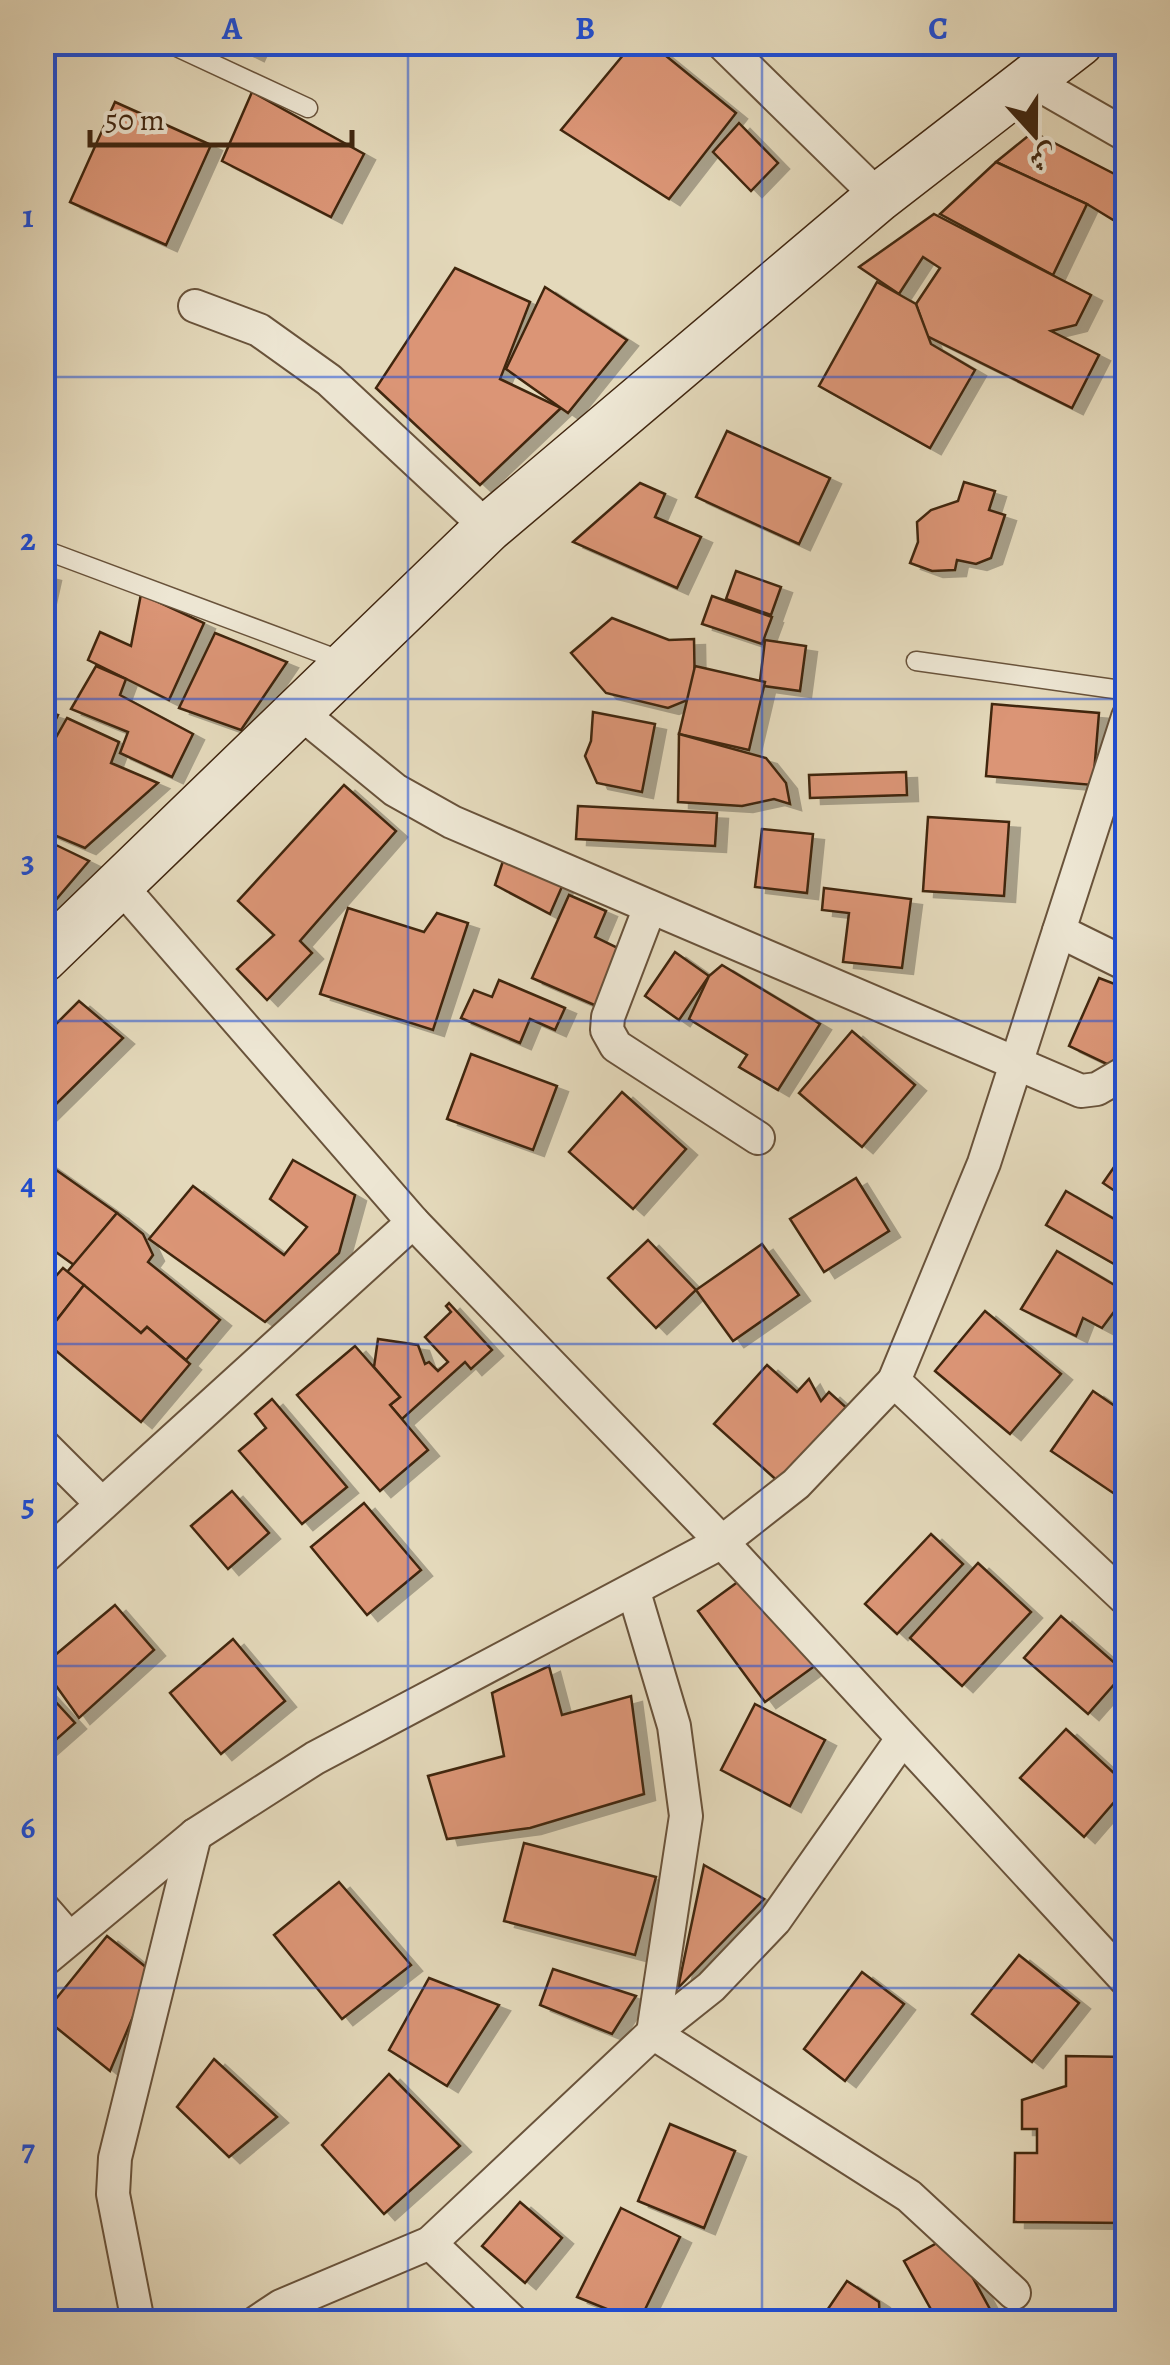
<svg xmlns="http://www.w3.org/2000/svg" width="1170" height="2365" font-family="Alegreya,Amiri,serif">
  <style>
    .building { fill: #db9576; stroke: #402610; stroke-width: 2.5; filter: url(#shadow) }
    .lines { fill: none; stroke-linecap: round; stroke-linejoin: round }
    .service-casing { stroke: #69533b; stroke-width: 21 }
    .minor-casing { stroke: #69533b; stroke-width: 36 }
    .secondary-casing { stroke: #402610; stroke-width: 51 }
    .service { stroke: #ede6d3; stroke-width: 18 }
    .minor { stroke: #ede6d3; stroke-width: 32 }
    .secondary { stroke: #ede6d3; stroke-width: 48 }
    .grid { fill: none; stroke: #1d4ed8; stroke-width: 2.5; stroke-opacity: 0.55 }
    .neatline { fill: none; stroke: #1d4ed8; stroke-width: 4 }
    .grid-label { font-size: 32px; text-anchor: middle; font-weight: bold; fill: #1d4ed8 }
  </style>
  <defs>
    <filter id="shadow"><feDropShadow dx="11" dy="6" stdDeviation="0" flood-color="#0004"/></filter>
  </defs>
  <rect width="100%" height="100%" fill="#e4d9bb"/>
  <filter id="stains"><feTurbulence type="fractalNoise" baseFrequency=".002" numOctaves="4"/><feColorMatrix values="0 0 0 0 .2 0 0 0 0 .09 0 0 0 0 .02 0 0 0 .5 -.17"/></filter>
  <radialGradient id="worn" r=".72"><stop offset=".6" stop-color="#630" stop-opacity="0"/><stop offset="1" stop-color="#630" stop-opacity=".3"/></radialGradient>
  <g class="building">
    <polygon points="226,42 259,42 253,55"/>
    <polygon points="634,42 649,42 736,113 669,199 561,130"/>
    <polygon points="252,92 364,154 331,217 222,161"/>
    <polygon points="115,102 211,145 166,245 70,202"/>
    <polygon points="739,123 778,163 751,191 713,152"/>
    <polygon points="1033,132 1128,181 1128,229 1087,204 996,162"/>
    <polygon points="996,162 1087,204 1053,275 940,214"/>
    <polygon points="934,214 1091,295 1076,325 1051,331 1099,355 1072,408 927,336 916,304 940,268 923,257 899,294 859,267"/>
    <polygon points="455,268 530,302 500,379 561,408 480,485 376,388"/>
    <polygon points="877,282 916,304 931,344 975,370 930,448 819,386"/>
    <polygon points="545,287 627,340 568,413 506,369"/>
    <polygon points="727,431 830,478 799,544 696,497"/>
    <polygon points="964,482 995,491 989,510 1005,515 991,558 976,564 957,560 955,570 932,571 910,563 918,542 917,522 931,510 958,501"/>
    <polygon points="640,483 665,494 655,517 701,537 677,588 573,542"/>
    <polygon points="736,571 781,587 771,615 726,599"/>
    <polygon points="42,573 50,575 42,611"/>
    <polygon points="141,594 204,623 169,700 88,660 100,632 131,646"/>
    <polygon points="712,596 772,617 762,644 702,624"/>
    <polygon points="612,618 669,640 694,639 695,697 668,708 606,693 571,653"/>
    <polygon points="215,633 287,662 241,730 179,708"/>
    <polygon points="765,640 806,646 800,691 764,686 760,681"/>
    <polygon points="96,666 126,679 120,695 193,734 172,777 120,753 128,732 71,709"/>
    <polygon points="695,666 765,682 749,750 679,734"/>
    <polygon points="992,704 1099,713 1093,785 986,776"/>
    <polygon points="42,710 58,715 42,748"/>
    <polygon points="593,712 655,724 642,792 597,783 585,756 591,741"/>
    <polygon points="67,718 119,742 111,763 158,783 85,848 42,830 42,762"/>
    <polygon points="679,734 766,758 786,783 790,804 774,799 742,806 678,802"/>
    <polygon points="906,772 907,795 810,798 809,775"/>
    <polygon points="344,785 396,831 300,941 312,953 267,1000 237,969 274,935 238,901"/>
    <polygon points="578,806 717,813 715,846 576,839"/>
    <polygon points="928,817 1009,822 1004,896 923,891"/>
    <polygon points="762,829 813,834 807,893 755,887"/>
    <polygon points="56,845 89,861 42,916 42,861"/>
    <polygon points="505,855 564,882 550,914 495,885"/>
    <polygon points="824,888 911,899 902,968 843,962 849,913 822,910"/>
    <polygon points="569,895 606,911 595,937 624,951 599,1007 532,978"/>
    <polygon points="348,908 424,932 437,913 468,923 433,1030 320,994"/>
    <polygon points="675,952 709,976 679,1020 645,996"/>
    <polygon points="722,965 820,1024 778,1090 739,1067 747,1055 689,1019 709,976"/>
    <polygon points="1099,978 1128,989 1128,1052 1111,1066 1069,1046"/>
    <polygon points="499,980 565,1008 555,1030 530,1019 520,1043 461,1018 474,990 492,997"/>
    <polygon points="79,1001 123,1038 42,1118 42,1038"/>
    <polygon points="852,1031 915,1085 862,1147 799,1093"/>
    <polygon points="471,1054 557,1086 533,1150 447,1119"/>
    <polygon points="622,1092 686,1149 633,1209 569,1152"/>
    <polygon points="1128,1147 1128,1200 1103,1183"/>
    <polygon points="42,1160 117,1213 74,1265 42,1242"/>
    <polygon points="293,1160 355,1195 339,1253 265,1322 149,1239 193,1186 284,1255 307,1227 270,1199"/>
    <polygon points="856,1178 889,1231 824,1272 790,1219"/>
    <polygon points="1066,1191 1128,1227 1128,1272 1046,1225"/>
    <polygon points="117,1213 143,1234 153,1255 148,1262 220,1320 186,1360 147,1327 141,1333 67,1272"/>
    <polygon points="648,1240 696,1290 656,1328 608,1278"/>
    <polygon points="762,1244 799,1295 733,1341 696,1290"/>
    <polygon points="1057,1251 1128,1293 1102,1328 1083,1318 1076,1336 1021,1309"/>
    <polygon points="63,1268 84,1285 42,1339 42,1292"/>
    <polygon points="84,1285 141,1333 147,1327 190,1364 141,1422 42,1339"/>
    <polygon points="449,1303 492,1350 471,1369 465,1362 402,1419 390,1405 400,1397 374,1367 378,1339 418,1345 425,1364 429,1362 438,1371 448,1362 425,1337 451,1312 446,1306"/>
    <polygon points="985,1311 1061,1374 1010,1434 935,1371"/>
    <polygon points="355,1346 400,1397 390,1405 428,1450 380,1491 297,1395"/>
    <polygon points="767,1365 797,1392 809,1379 821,1401 829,1392 849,1410 782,1485 714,1424"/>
    <polygon points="1093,1391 1128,1415 1128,1503 1051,1451"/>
    <polygon points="272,1399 347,1487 302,1524 239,1451 266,1428 255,1414"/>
    <polygon points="232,1491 269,1533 228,1569 191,1526"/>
    <polygon points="364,1503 421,1570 367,1615 311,1547"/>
    <polygon points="931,1534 963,1564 897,1634 865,1604"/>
    <polygon points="978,1563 1031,1612 962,1686 910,1638"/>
    <polygon points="750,1573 816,1665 765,1702 698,1611"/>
    <polygon points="115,1605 154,1650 79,1718 42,1666"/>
    <polygon points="1061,1616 1125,1672 1088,1714 1024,1658"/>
    <polygon points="233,1639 285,1701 221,1754 170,1693"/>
    <polygon points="549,1666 562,1715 631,1696 644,1794 530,1828 447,1839 428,1776 504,1756 492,1693"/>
    <polygon points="42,1687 75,1723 42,1752"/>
    <polygon points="755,1704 825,1740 790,1806 721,1770"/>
    <polygon points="1066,1729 1128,1786 1084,1837 1020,1778"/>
    <polygon points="524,1843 656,1877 635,1955 504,1921"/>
    <polygon points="704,1865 764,1899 678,1988"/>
    <polygon points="339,1882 411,1965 342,2019 274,1935"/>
    <polygon points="107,1936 152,1972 110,2071 42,2016"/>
    <polygon points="1019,1955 1079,2003 1032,2062 972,2014"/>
    <polygon points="553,1969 636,1996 612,2034 540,2005"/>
    <polygon points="862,1972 904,2004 845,2081 804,2049"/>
    <polygon points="429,1978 499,2005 447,2086 389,2050"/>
    <polygon points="1066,2056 1128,2057 1128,2223 1014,2222 1015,2153 1037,2153 1037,2129 1022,2129 1022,2100 1066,2086"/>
    <polygon points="214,2059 277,2117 229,2157 177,2107"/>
    <polygon points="389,2074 460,2146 384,2214 322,2145"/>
    <polygon points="670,2124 735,2151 704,2228 638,2201"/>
    <polygon points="520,2202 562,2238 525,2283 482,2246"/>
    <polygon points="621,2208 680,2237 639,2322 577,2297"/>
    <polygon points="950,2236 997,2322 938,2322 904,2261"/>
    <polygon points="847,2281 879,2302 880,2322 819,2322"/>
  </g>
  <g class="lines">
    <defs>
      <g id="service">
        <polyline points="166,42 308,108"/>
        <polyline points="42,549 345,662"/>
        <polyline points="916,661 1128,691"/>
      </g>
      <g id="minor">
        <polyline points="721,42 879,197"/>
        <polyline points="1027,78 1128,136"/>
        <polyline points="195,306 259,330 329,380 488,528"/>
        <polyline points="296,709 395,790 452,822 1081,1091 1097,1089 1128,1071"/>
        <polyline points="1128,717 984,1163 894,1381 1128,1601"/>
        <polyline points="120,885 413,1222 722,1542 1128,1982"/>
        <polyline points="650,907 608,1017 607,1030 616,1046 758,1138"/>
        <polyline points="1059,931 1128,965"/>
        <polyline points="42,1444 102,1504"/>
        <polyline points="42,1559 413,1222"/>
        <polyline points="634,1592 674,1726 686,1816 653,2033 909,2196 1014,2293"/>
        <polyline points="42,1907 68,1937"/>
        <polyline points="42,1962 195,1835 315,1758 722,1542 796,1484 894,1381"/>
        <polyline points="430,2243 513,2322"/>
        <polyline points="138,2322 113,2194 115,2158 195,1835"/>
        <polyline points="257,2322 281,2306 430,2243 653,2033 711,1987 775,1920 902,1739"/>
      </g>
      <polyline id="secondary" points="42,959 488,528 879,197 1079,42"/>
    </defs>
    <use href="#service" class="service-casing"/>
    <use href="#minor" class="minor-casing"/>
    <use href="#secondary" class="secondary-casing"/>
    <use href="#service" class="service"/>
    <use href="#minor" class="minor"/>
    <use href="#secondary" class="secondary"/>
  </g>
  <path class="grid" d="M408 42V2322M762 42V2322M42 377H1128M42 699H1128M42 1021H1128M42 1344H1128M42 1666H1128M42 1988H1128"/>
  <rect width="1170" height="2365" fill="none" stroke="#e4d9bb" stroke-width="110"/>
  <g transform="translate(1035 135) rotate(159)" stroke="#ede6d3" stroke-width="8" paint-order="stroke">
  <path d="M0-8L18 38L0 25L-18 38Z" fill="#402610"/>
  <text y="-15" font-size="28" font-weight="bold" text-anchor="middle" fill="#402610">ش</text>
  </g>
  <path d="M90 130v15h262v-15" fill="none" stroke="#402610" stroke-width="5"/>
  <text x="105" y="130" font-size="30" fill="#402610" stroke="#ede6d3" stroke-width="8" paint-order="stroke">50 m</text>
  <rect x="55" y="55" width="1060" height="2255" class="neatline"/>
  <g class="grid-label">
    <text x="232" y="39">A</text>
    <text x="585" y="39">B</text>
    <text x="938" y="39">C</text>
    <text x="28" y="227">1</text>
    <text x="28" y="550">2</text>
    <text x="28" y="872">3</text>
    <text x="28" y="1194">4</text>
    <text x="28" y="1516">5</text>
    <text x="28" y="1838">6</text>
    <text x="28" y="2160">7</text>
  </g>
  <rect width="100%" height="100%" filter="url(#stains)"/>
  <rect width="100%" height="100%" fill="url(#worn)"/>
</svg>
